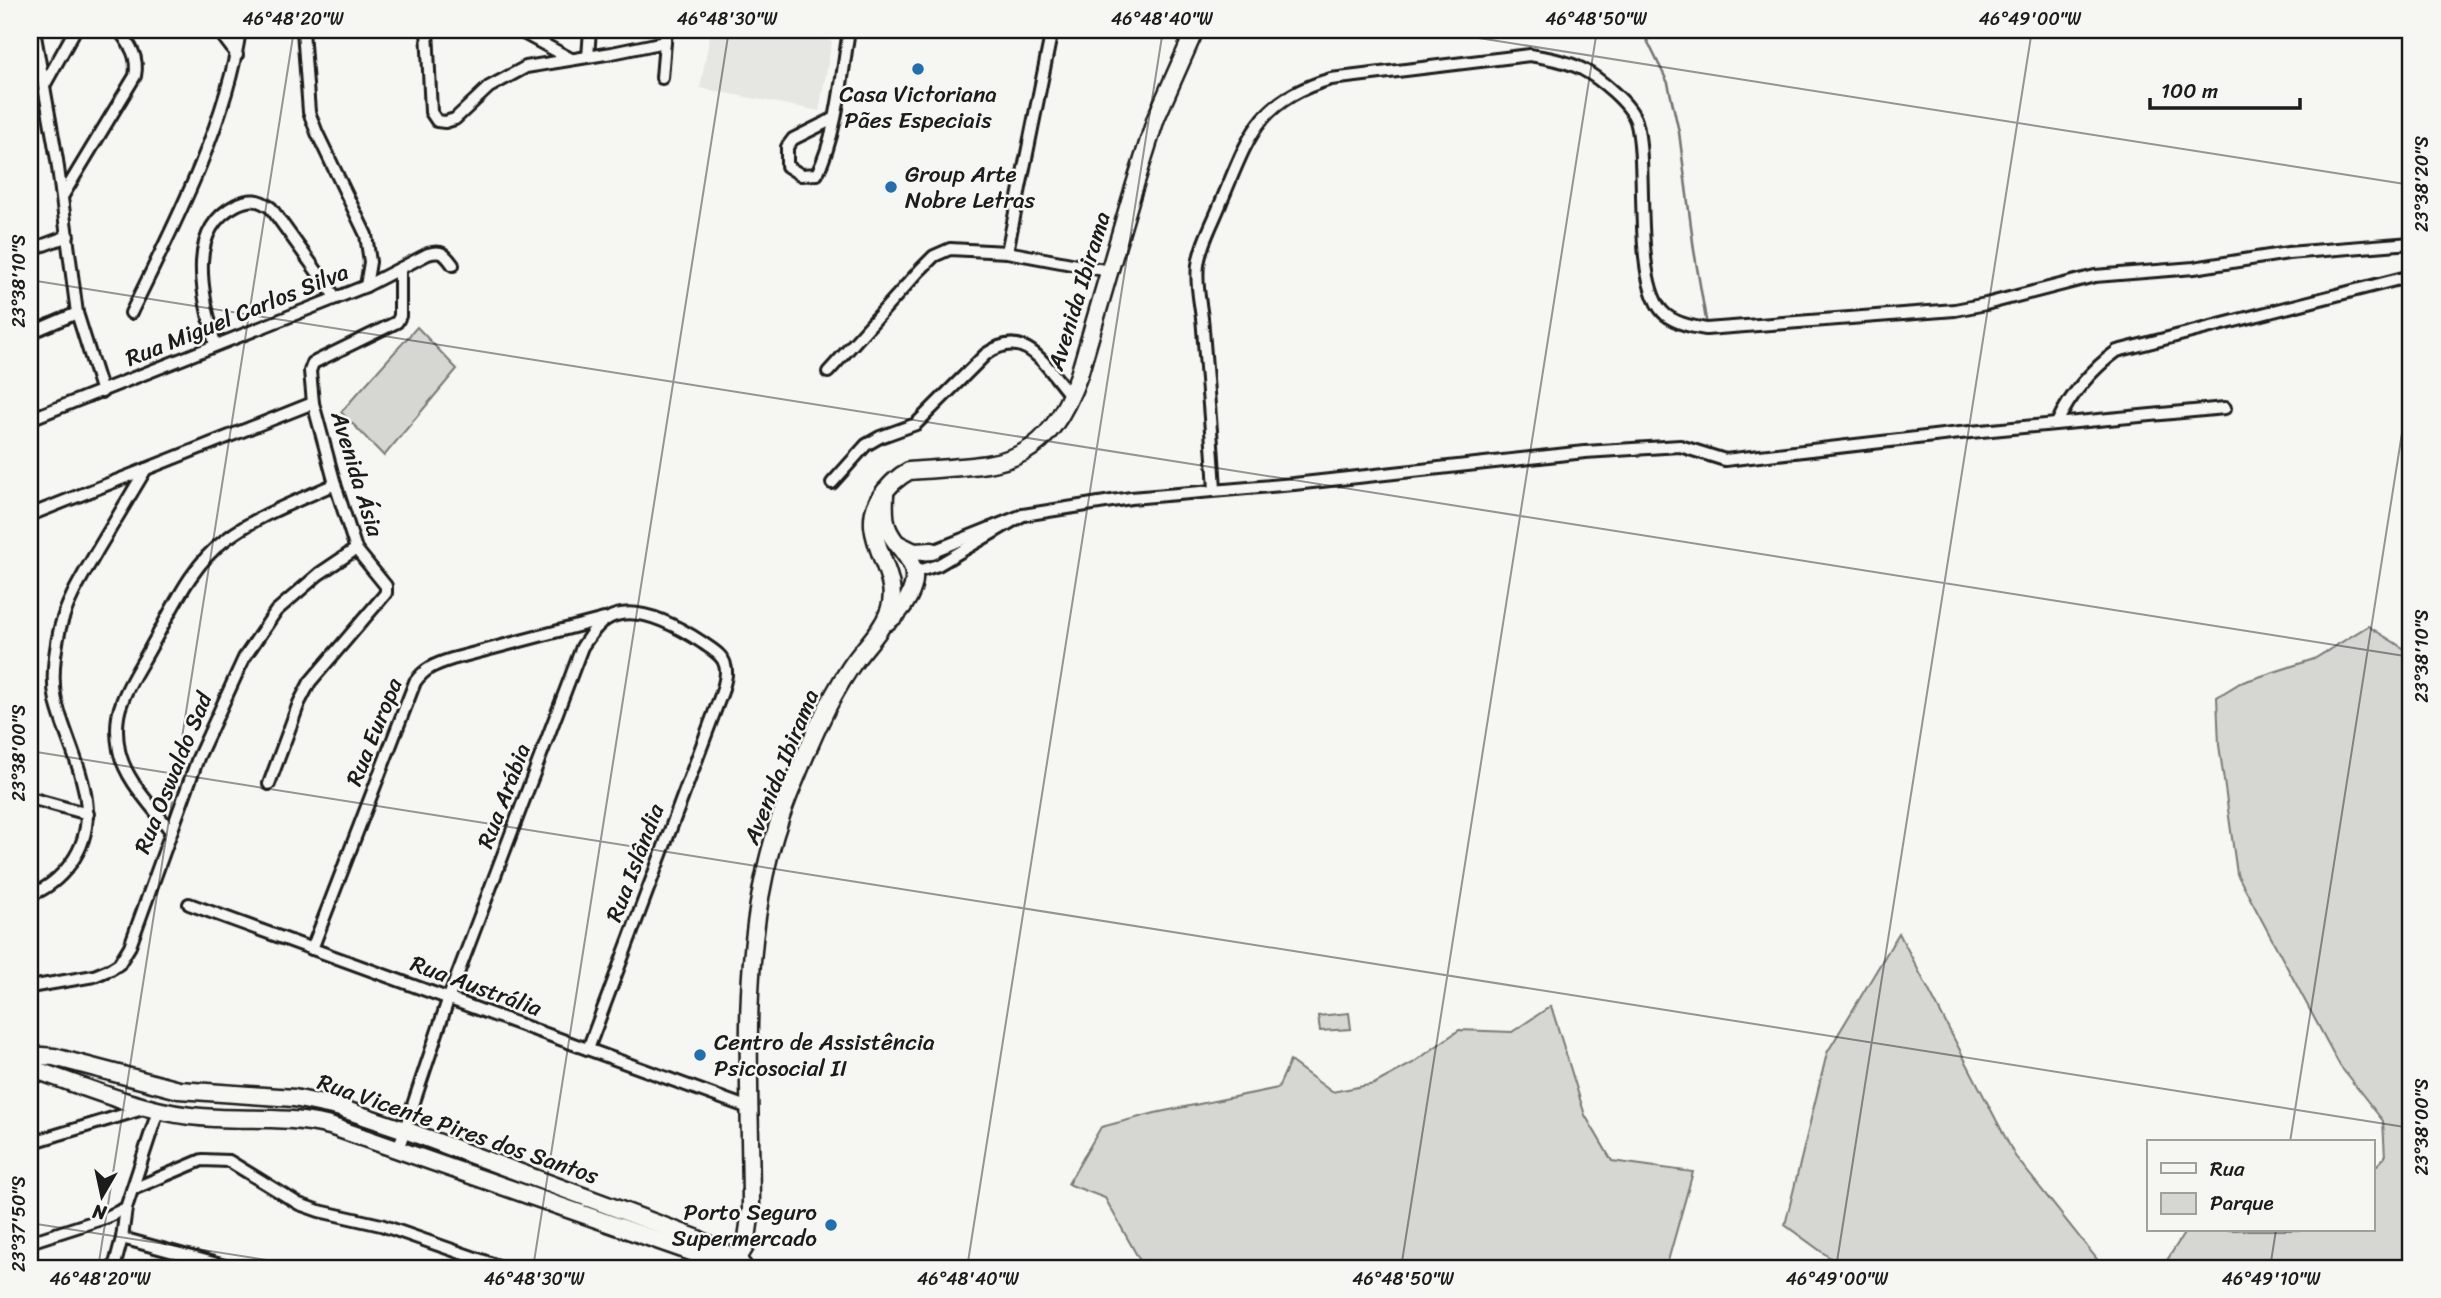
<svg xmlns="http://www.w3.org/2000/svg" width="2441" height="1298" font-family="Sriracha,sans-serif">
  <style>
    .built { fill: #e6e6e2 }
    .green { fill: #d6d6d2; stroke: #797977; stroke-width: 2 }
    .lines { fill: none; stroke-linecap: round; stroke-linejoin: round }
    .stream { stroke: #727271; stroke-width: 2.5 }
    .minor-casing { stroke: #1c1c1c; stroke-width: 16 }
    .secondary-casing { stroke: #1c1c1c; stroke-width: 21 }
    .minor { stroke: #f6f6f2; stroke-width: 10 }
    .secondary { stroke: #f6f6f2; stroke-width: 16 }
    .ticks { fill: none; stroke: #1c1c1c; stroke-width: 2; stroke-opacity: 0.45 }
    .poi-dot { fill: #1f6fb2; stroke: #f6f6f2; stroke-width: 2.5 }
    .labels { text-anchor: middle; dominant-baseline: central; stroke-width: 5; stroke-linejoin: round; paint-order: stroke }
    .poi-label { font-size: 23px; fill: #1c1c1c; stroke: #f6f6f2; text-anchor: start }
    .street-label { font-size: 23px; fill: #1c1c1c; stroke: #f6f6f2 }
    .neatline { fill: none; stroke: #1c1c1c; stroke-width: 2.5 }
    .ticks-label { font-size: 18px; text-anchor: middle; fill: #1c1c1c }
  </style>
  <rect width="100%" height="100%" fill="#f6f6f2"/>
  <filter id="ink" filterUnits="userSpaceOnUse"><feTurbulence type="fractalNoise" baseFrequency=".0143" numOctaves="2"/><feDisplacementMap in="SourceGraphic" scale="14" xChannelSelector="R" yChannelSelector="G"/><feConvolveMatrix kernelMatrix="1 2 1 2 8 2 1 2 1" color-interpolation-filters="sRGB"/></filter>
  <g filter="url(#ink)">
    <polygon class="built" points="711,30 758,30 832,41 819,111 700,88"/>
    <g class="green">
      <polygon points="417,327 457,369 384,456 341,412"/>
      <polygon points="2368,626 2411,653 2411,1268 2162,1268 2185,1232 2192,1230 2373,1230 2373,1169 2385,1157 2383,1121 2340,1066 2237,874 2219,745 2217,697 2240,683 2314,659"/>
      <polygon points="1899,933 2015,1156 2104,1268 1844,1268 1785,1225 1827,1053"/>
      <polygon points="1551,1006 1585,1115 1612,1161 1693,1172 1666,1268 1144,1268 1105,1198 1068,1184 1101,1127 1155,1113 1278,1088 1290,1061 1332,1092 1374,1084 1413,1063 1459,1030 1512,1032"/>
      <polygon points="1349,1013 1351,1029 1320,1031 1318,1016"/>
    </g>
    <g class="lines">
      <polyline class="stream" points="1642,30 1668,83 1679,132 1694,250 1706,320"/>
      <defs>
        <g id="minor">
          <polyline points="34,30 57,160 77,313 102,392"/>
          <polyline points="218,30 237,55"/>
          <polyline points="303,30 309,112 317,133 366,235 370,262 366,286"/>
          <polyline points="427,30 431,112 437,121 445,122 455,119 489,87 526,67 612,53 665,42"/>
          <polyline points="518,30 571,59"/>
          <polyline points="588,57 590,30"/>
          <polyline points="662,78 666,30"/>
          <polyline points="45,84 75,30"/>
          <path d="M833 119 793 139 787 147V166L801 175 817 174C837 135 842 74 849 30"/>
          <path d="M62 197 135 76C139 57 130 45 119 30"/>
          <polyline points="30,250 68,236"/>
          <polyline points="1007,252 1052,30"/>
          <path d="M131 313C173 228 227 123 240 30"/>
          <polyline points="30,333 77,313"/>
          <path d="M215 345C205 300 183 232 236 205 250 198 259 199 271 208L336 298"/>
          <polyline points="828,372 920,270 934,256 950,249 1007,252 1109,271"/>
          <path d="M30 419 366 286 428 254C442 250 445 254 453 265"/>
          <path d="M2057 423C2070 395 2092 369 2117 351L2411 276"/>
          <path d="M832 483 866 445 880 437 916 424 986 354C1027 325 1046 368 1071 396"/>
          <path d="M1215 490C1212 436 1207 383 1203 329 1202 308 1195 287 1198 265 1201 243 1214 221 1222 200 1249 136 1258 100 1331 79L1530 55C1548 58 1566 61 1582 69 1599 78 1630 103 1636 121 1649 164 1631 287 1666 315 1677 324 1693 327 1706 329L1955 310 1986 304 2095 276 2194 268 2288 253 2411 243"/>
          <polyline points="30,515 313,403"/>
          <polyline points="928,553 1023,515 1131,498 1294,484 1585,452 1680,446 1725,460 1960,433 2225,408"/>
          <polyline points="913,565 912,566 922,570 938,565 1023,515"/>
          <polyline points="269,784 299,703 310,682 386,593 386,586 356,549 335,484 313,403 310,371 313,363 397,322 400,316 400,270"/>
          <polyline points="30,798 88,814"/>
          <path d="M170 830C152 806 125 780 119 750 116 734 116 717 122 702 129 682 142 664 152 645 172 610 191 565 225 540 258 515 297 501 335 484"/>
          <path d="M30 895C47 889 60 878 71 863 109 811 69 754 56 701 51 678 55 650 60 628 67 600 83 576 97 551 113 524 130 496 146 469"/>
          <polyline points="189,904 749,1108"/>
          <path d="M312 949 415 682C425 668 436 664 452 659L604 619"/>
          <polyline points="30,987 94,976 111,969 119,964 130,946 198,758 244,658 276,611 319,574 356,549"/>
          <polyline points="30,1143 146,1108"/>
          <path d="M398 1150 449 997 582 647C589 637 596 625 607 619 636 602 679 627 703 643 711 649 723 655 725 665 728 674 724 684 722 692L588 1049"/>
          <polyline points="133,1189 202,1160 229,1161 299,1204 319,1211 381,1225 504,1268"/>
          <polyline points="122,1238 232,1268"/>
          <polyline points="30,1242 105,1218 126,1208"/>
          <polyline points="114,1268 122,1238 126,1208 158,1111"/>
        </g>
        <g id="secondary">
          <path d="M885 491C885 503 883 518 888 529 893 542 906 552 912 566 920 586 903 611 887 622"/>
          <polyline points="898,544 914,552 932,551"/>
          <polyline points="30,1055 54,1057 179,1090 294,1098 337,1107 405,1130 696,1238 729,1255 743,1266"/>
          <path d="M30 1068C82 1086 136 1109 190 1116 238 1122 283 1114 330 1126L694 1253 727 1268"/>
          <path d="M732 1268 746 1245 751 1211C751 1072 735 930 788 797 806 753 824 707 850 668 862 649 881 633 889 611 904 572 853 534 882 495 890 485 897 477 909 471 999 463 1043 473 1079 375L1132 194 1156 118 1195 30"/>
        </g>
      </defs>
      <use href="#minor" class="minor-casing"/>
      <use href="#secondary" class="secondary-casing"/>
      <use href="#minor" class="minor"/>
      <use href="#secondary" class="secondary"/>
    </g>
  </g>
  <path class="ticks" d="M1428 30 2411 185M30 280 2411 657M30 751 2411 1128M2290 1142 2411 376M30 1223 318 1268M98 1268 294 30M533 1268 729 30M967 1268 1163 30M1401 1268 1597 30M1836 1268 2032 30M2270 1268 2276 1230"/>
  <g class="poi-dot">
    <circle cx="918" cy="69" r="7"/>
    <circle cx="891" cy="187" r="7"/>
    <circle cx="700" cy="1055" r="7"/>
    <circle cx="831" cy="1225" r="7"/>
  </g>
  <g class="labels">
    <g class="poi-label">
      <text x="918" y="94" text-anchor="middle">Casa Victoriana<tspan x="918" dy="26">Pães Especiais</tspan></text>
      <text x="905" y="174">Group Arte<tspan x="905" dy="26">Nobre Letras</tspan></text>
      <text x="714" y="1042">Centro de Assistência<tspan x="714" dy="26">Psicosocial II</tspan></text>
      <text x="817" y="1212" text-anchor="end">Porto Seguro<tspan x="817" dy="26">Supermercado</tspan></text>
    </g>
    <g class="street-label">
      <text transform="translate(1079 291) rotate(-73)">Avenida Ibirama</text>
      <text transform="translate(237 315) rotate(-22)">Rua Miguel Carlos Silva</text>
      <text transform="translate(357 474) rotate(73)">Avenida Ásia</text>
      <text transform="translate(374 732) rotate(-68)">Rua Europa</text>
      <text transform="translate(781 767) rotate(-68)">Avenida Ibirama</text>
      <text transform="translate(173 773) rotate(-68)">Rua Oswaldo Sad</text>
      <text transform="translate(504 796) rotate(-69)">Rua Arábia</text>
      <text transform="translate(635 863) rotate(-69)">Rua Islândia</text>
      <text transform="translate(476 986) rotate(20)">Rua Austrália</text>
      <text transform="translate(458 1129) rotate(19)">Rua Vicente Pires dos Santos</text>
    </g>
  </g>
  <rect width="2441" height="1298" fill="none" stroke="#f6f6f2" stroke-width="77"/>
  <rect x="2147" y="1140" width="228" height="91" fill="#f6f6f2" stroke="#9f9f9c" stroke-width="2"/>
  <rect x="2161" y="1163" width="35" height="10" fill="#f6f6f2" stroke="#9f9f9c" stroke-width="2"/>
  <text x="2210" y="1176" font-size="21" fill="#1c1c1c">Rua</text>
  <rect x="2161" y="1193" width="35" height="21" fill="#d6d6d2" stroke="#9f9f9c" stroke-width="2"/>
  <text x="2210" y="1210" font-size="21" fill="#1c1c1c">Parque</text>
  <g transform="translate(102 1196) rotate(189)" stroke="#f6f6f2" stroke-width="5" paint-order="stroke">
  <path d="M0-5L12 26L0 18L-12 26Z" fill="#1c1c1c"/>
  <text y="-10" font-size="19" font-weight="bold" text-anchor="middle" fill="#1c1c1c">N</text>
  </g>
  <path d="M2150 98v10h150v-10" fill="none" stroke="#1c1c1c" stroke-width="3.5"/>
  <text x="2161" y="98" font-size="21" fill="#1c1c1c" stroke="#f6f6f2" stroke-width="5" paint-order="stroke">100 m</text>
  <rect x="38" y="38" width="2364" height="1222" class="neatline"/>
  <g class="ticks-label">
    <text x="293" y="25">46°48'20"W</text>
    <text x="727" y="25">46°48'30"W</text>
    <text x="1162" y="25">46°48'40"W</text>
    <text x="1596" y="25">46°48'50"W</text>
    <text x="2030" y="25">46°49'00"W</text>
    <text transform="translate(2422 184) rotate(-90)" y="6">23°38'20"S</text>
    <text transform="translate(19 281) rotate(-90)" y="6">23°38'10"S</text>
    <text transform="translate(2422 656) rotate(-90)" y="6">23°38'10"S</text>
    <text transform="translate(19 753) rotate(-90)" y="6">23°38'00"S</text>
    <text transform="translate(2422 1127) rotate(-90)" y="6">23°38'00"S</text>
    <text transform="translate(19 1224) rotate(-90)" y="6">23°37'50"S</text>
    <text x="100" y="1285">46°48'20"W</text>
    <text x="534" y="1285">46°48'30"W</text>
    <text x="968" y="1285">46°48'40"W</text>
    <text x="1403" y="1285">46°48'50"W</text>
    <text x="1837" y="1285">46°49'00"W</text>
    <text x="2271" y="1285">46°49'10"W</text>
  </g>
</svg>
